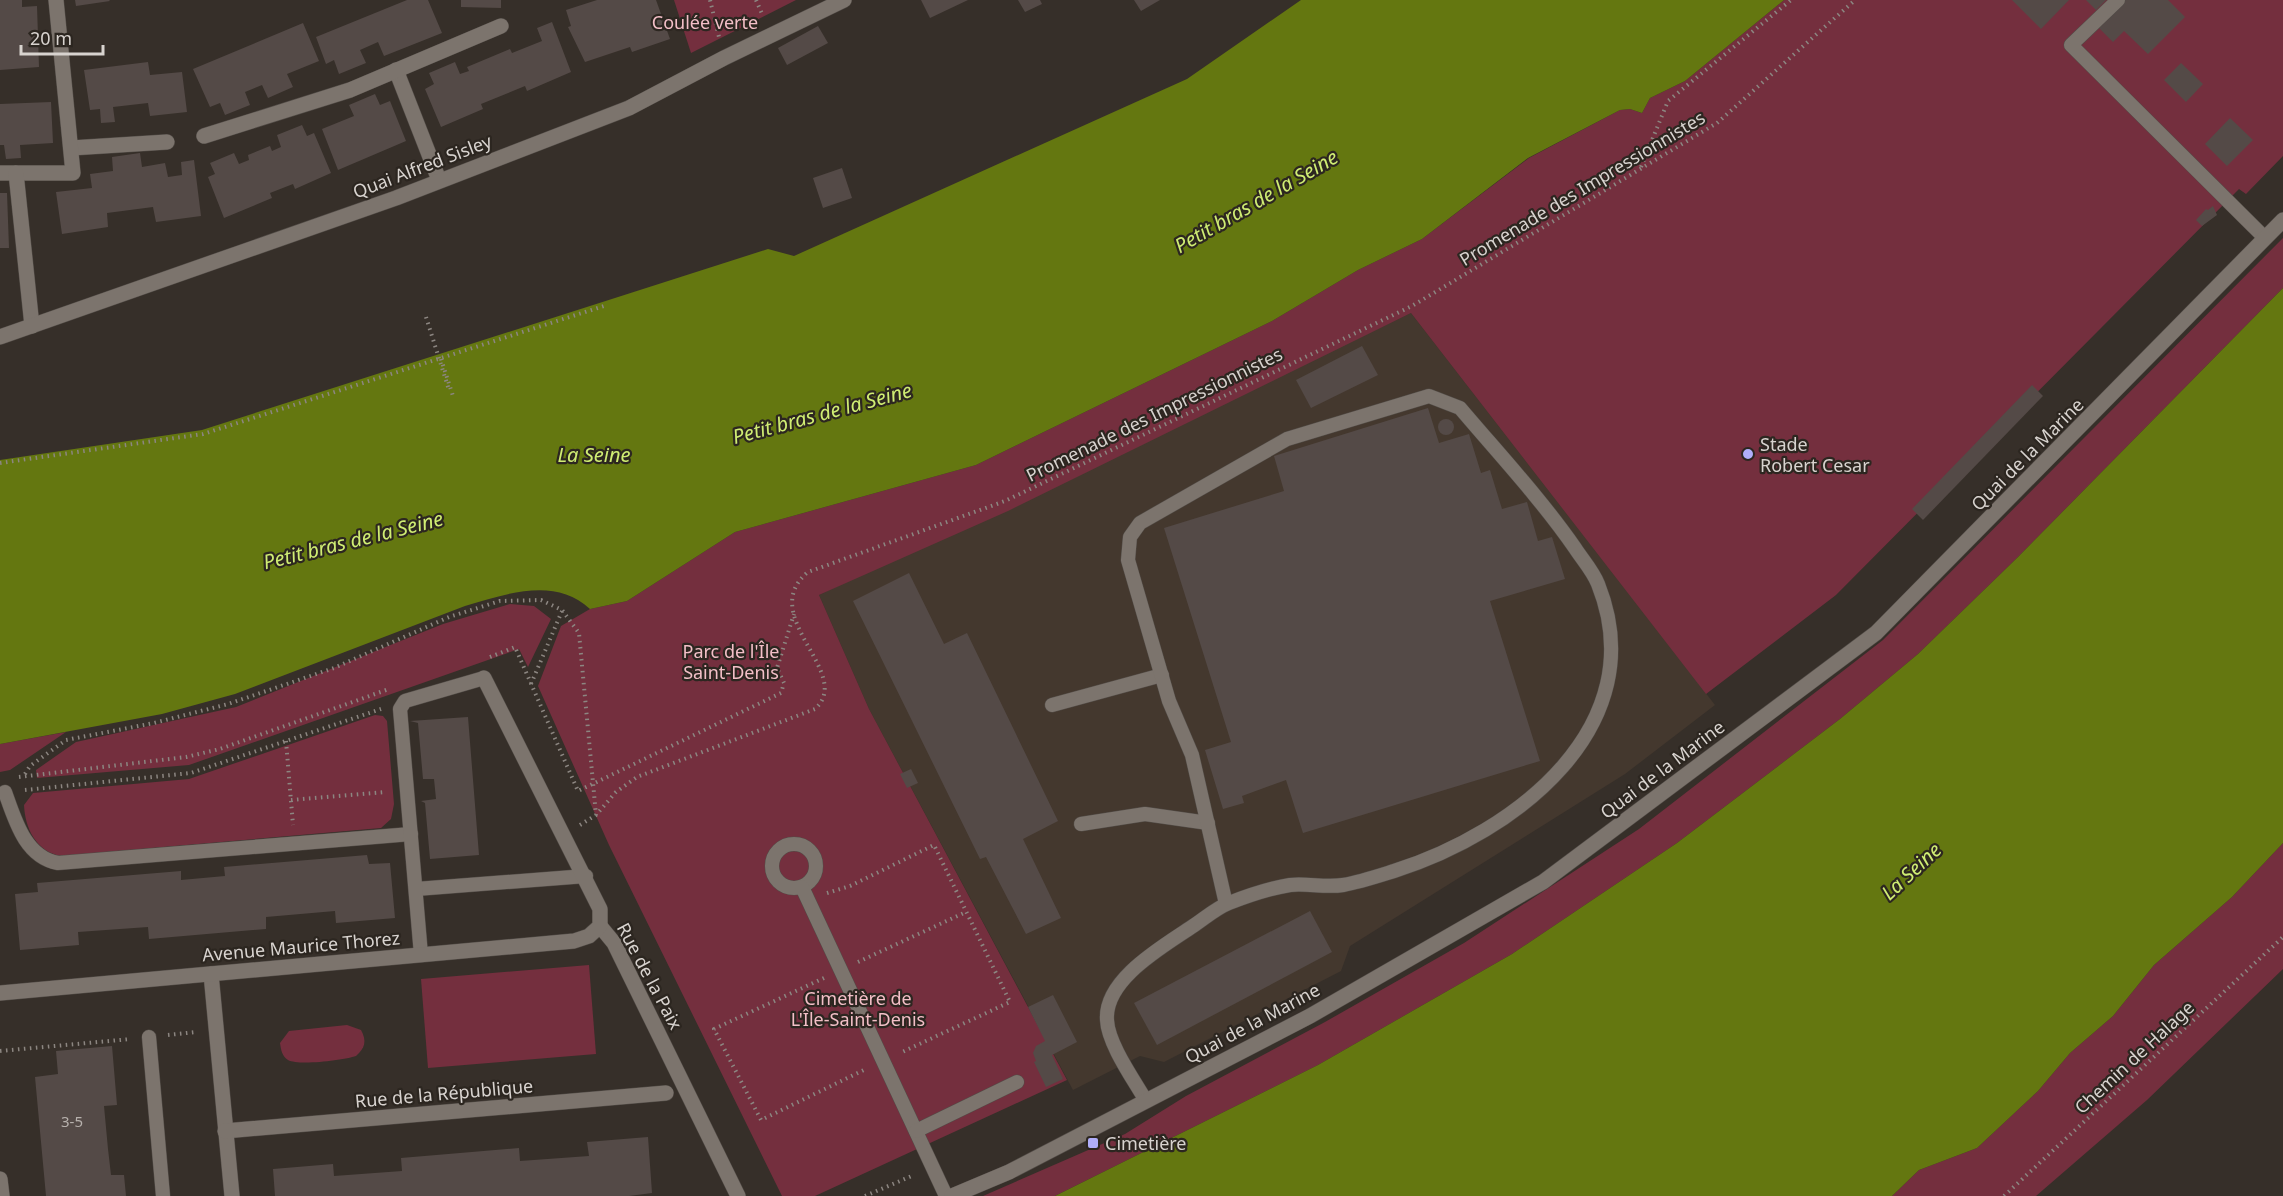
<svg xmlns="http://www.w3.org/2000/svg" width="2283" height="1196" font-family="'Noto Sans',sans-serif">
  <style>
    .built { fill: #44382e }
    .green { fill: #742f3e }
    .water { fill: #647710 }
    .building { fill: #544a47 }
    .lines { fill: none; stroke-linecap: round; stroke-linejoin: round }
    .service-casing { stroke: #524c47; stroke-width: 15 }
    .pedestrian-casing { stroke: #524c47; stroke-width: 16 }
    .minor-casing { stroke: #524c47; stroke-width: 16 }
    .tertiary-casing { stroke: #524c47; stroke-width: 16 }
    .path { stroke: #8c8681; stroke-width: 4; stroke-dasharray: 1.5 4.5; stroke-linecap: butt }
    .service { stroke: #7c746d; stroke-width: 14 }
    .pedestrian { stroke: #7c746d; stroke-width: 15 }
    .minor { stroke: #7c746d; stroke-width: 15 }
    .tertiary { stroke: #7c746d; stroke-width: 15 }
    .path-bridge { stroke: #8c8681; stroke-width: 4; stroke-dasharray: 1.5 4.5; stroke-linecap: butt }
    .poi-dot { fill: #b0aefa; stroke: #2c2620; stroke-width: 2 }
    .labels { text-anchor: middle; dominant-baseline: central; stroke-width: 4.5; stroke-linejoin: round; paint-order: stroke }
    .number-label { font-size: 15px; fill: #b7b1ad }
    .park-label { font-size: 18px; fill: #f3bfc7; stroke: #2c2620 }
    .street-label { font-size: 18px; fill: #d8d3cf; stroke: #2c2620 }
    .poi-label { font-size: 18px; fill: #d8d3cf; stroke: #2c2620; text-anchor: start }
    .water-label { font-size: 20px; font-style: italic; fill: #d0ed73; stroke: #2c2620 }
  </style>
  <rect width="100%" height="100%" fill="#362f29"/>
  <polygon class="built" points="1411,313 1715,705 1625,774 1350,946 1341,971 1164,1062 1140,1056 1073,1090 869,709 819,595"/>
  <g class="green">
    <polygon points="674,0 796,0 691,53"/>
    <polygon points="1784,0 2283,0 2283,156 2246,194 2239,189 1836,595 1706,694 1411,313 1008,511 819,595 869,709 1067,1080 815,1196 782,1196 609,845 538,686 561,626 590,609 627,601 735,532 976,465 1272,321 1358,270 1422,239 1529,158 1620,110 1630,109 1642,113 1650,98 1685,81"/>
    <polygon points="2283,238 2283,288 2018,557 1918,654 1840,719 1677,843 1512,954 1318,1065 1055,1196 983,1196 1125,1134 1186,1096 1325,1022 1464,943 1639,829 1883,640"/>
    <polygon points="510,604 534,606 551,619 528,667 519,649 189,765 37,778 36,770 76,742 236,707 443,624"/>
    <path d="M375 715 383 716 387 721 394 804 391 819 381 828 60 856C36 851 25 828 24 805L33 793 189 779Z"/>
    <polygon points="66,732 10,770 0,772 0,744"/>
    <polygon points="2283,843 2283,969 2147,1100 2036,1196 1892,1196 1919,1170 1977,1148 2038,1091 2070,1053 2113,1016 2154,965 2232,897"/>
    <polygon points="589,965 596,1054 428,1068 421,979"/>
    <path d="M347 1025 361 1030C367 1041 365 1048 356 1056 344 1060 299 1066 288 1060 282 1056 281 1050 280 1043L289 1031Z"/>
  </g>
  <g class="water">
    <path d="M1301 0H1784L1685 81 1650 98 1642 113 1630 109 1620 110 1528 158 1422 239 1358 270 1272 321 976 465 735 532 627 601 590 609C555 576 506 594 465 606L235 694 162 714 0 744V460L202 430 768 249 794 256 1187 79Z"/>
    <polygon points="2283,288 2283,843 2232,897 2154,965 2113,1016 2070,1053 2038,1091 1977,1148 1919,1170 1892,1196 1055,1196 1318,1065 1512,954 1677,843 1840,719 1918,654 2018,557"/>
  </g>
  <g class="building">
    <polygon points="0,0 22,0 22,7 37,6 39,67 0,70"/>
    <polygon points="75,0 109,0 110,1 76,6"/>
    <polygon points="407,0 428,0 442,33 384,56 378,42 360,50 366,63 339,74 334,60 326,64 316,37"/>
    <polygon points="461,0 501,0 501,8 461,7"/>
    <polygon points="597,0 656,0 670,39 632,52 630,47 585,62 568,27 571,26 566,10"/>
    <polygon points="921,0 968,0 930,18"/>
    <polygon points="1018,0 1040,0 1042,4 1025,12"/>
    <polygon points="1134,0 1160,0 1141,11"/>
    <polygon points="2012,0 2069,0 2041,29"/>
    <polygon points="2086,0 2106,0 2096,10"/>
    <polygon points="2125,0 2168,0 2185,17 2148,54 2124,31 2113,42 2098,27"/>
    <polygon points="552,22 571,72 527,91 525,86 481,104 483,109 441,127 425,89 434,84 429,73 455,62 460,74 469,71 467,67 510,49 512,53 542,41 537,28"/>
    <polygon points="303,23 319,61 287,74 293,87 268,98 262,85 245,92 250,105 225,115 220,103 210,107 193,69"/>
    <polygon points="818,26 828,43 787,65 778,48"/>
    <polygon points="148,62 150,75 182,72 187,112 150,116 148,103 113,107 115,122 101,123 100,109 90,110 84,70"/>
    <polygon points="2181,63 2203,84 2186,102 2164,80"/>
    <polygon points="375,94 380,105 390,101 406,141 338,170 322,129 354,116 349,105"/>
    <polygon points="51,102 53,143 20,145 21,158 6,159 4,145 0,145 0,104"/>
    <polygon points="2230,118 2253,140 2227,166 2205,144"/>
    <polygon points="302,125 307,136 314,133 331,173 295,189 293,184 270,193 272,198 224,218 208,177 215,174 210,163 234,153 239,164 249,160 248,155 270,146 272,151 281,147 277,135"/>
    <polygon points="140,153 142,167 165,163 168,177 182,175 181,162 194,160 201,216 156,222 153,207 107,213 108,227 62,234 56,192 92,188 90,174 113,171 112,157"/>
    <polygon points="842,168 852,198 823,208 813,178"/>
    <polygon points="0,193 7,193 9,248 0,248"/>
    <polygon points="2213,206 2217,215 2202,226 2196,220 2206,209 2208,210"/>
    <polygon points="1362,346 1378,375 1311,408 1296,380"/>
    <polygon points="2032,385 2043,396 1923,520 1912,509"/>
    <polygon points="1428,408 1439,443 1469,434 1481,473 1490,470 1502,509 1527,502 1538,541 1552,537 1565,579 1490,601 1540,761 1303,833 1286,780 1242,796 1244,803 1223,809 1205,750 1231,742 1164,528 1284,491 1274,456"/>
    <circle cx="1446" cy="427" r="8"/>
    <polygon points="909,573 944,644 967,633 1058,821 1023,839 1061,918 1026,934 986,857 980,859 853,601"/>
    <polygon points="468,717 479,855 430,859 425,803 421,801 436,799 434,779 423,779 418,723 410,721"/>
    <polygon points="911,769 918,783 907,788 900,774"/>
    <polygon points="367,855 369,864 390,863 395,918 336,923 335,911 266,917 266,929 149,939 148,927 78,932 79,945 20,950 15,894 38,892 37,883 181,871 181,880 225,876 224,867"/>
    <polygon points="1310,911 1332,952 1157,1045 1134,1003"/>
    <polygon points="1053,995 1077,1042 1052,1055 1063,1079 1046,1087 1034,1062 1036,1061 1033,1053 1036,1046 1045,1041 1028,1007"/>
    <polygon points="112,1046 117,1105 104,1106 108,1149 111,1175 124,1175 126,1196 46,1196 35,1077 58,1074 56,1051"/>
    <polygon points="648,1137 652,1193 629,1196 275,1196 273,1169 333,1164 334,1176 402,1171 401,1158 519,1148 520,1161 589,1156 587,1142"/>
  </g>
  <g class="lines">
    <defs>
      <g id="service">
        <polyline points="2118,0 2071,45 2265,238"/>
        <polyline points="1052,705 1162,675"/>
        <path d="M5 792C15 820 25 857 58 863L411 834"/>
        <polyline points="1081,824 1145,814 1208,823"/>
        <circle cx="794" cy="866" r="22"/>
        <polyline points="802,887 946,1196"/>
        <polyline points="416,889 586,876"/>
        <polyline points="421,955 400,709 405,701 484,678"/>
        <polyline points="149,1037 163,1196"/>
        <path d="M1146 1101C1134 1080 1108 1044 1107 1020 1104 979 1164 946 1193 926 1204 919 1216 908 1229 903 1247 896 1271 888 1290 885 1307 883 1326 888 1343 885 1360 882 1378 876 1394 871 1515 833 1655 726 1598 584 1593 571 1582 559 1575 548 1541 499 1499 454 1460 408L1429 396 1287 439 1140 523 1130 537 1128 560 1169 701 1192 755 1226 904"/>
        <polyline points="916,1131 1017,1082"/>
      </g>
      <polyline id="pedestrian" points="600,926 614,943 738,1196"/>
      <g id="minor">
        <polyline points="396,70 439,180"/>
        <polyline points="204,136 350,90 501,26"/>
        <polyline points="71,148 167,142"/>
        <polyline points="0,173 73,173 56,0"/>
        <polyline points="16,173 32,326"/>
        <polyline points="0,337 396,198 629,108 724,58 844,0"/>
        <polyline points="211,974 232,1196"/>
        <polyline points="0,993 574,941 589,936 600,926 600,909 484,678"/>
        <polyline points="225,1131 666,1093"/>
        <polyline points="0,1179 2,1196"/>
      </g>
      <polyline id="tertiary" points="952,1196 1009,1172 1310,1016 1543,882 1876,633 2283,220"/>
    </defs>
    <use href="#service" class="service-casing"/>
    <use href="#pedestrian" class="pedestrian-casing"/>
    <use href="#minor" class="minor-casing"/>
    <use href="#tertiary" class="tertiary-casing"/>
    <g class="path">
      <polyline points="710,0 719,37"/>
      <polyline points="756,0 763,16"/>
      <polyline points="1641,167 1668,101 1791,0"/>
      <polyline points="441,359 453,396"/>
      <polyline points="0,463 203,434 604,306"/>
      <polyline points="490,657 515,647 578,791 781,693 784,683 777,668 794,614"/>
      <polyline points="531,684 562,611"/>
      <polyline points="286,741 293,825"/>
      <polyline points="25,774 30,766 66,740 154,723 228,704 334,668 449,617 500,601 541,600 562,610 579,633 596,815"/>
      <polyline points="19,777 186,757 220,749 389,689"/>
      <polyline points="25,790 191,773 381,709"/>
      <polyline points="291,800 386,792"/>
      <path d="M580 825 596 815 616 792 637 777 815 709C855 673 755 616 808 572L1005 501 1412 306 1717 123 1855 0"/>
      <polyline points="827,893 850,886 934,845 1010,1002 900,1053"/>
      <polyline points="858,962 966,912"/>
      <polyline points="824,978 714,1029 761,1120 866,1069"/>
      <polyline points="168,1035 196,1032"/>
      <polyline points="0,1051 131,1039"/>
      <polyline points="865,1196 914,1175"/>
      <polyline points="2004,1196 2283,937"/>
    </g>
    <use href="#service" class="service"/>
    <use href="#pedestrian" class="pedestrian"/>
    <use href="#minor" class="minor"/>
    <use href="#tertiary" class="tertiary"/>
    <polyline class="path-bridge" points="426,317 449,390"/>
  </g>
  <g class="poi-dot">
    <circle cx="1748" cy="454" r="6"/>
    <rect x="1087" y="1137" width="12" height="12" rx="3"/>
  </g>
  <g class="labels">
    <g class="number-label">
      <text x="72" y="1121">3-5</text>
    </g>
    <g class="park-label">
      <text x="705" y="22">Coulée verte</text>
      <text x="731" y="651">Parc de l'Île<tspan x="731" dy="21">Saint-Denis</tspan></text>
      <text x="858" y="998">Cimetière de<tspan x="858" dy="21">L'Île-Saint-Denis</tspan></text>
    </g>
    <g class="street-label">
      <text transform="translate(422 166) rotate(-21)">Quai Alfred Sisley</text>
      <text transform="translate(1582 188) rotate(-31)">Promenade des Impressionnistes</text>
      <text transform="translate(1154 414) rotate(-26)">Promenade des Impressionnistes</text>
      <text transform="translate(2027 454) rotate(-45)">Quai de la Marine</text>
      <text transform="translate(1662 769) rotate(-37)">Quai de la Marine</text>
      <text transform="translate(301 946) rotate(-5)">Avenue Maurice Thorez</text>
      <text transform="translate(650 976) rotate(62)">Rue de la Paix</text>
      <text transform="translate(1252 1023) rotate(-28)">Quai de la Marine</text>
      <text transform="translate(2134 1057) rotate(-43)">Chemin de Halage</text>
      <text transform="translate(444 1093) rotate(-5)">Rue de la République</text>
    </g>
    <g class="poi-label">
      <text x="1760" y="444">Stade<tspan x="1760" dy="21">Robert Cesar</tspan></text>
      <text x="1105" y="1143">Cimetière</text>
    </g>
    <g class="water-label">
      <text transform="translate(1256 201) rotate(-30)">Petit bras de la Seine</text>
      <text transform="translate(822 413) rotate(-15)">Petit bras de la Seine</text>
      <text x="594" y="454">La Seine</text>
      <text transform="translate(353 540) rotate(-14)">Petit bras de la Seine</text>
      <text transform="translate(1911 871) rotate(-43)">La Seine</text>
    </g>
  </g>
  <path d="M21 45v9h82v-9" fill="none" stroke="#d8d3cf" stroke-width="3"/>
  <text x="30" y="45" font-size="18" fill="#d8d3cf" stroke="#2c2620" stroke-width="4.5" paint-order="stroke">20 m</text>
</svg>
